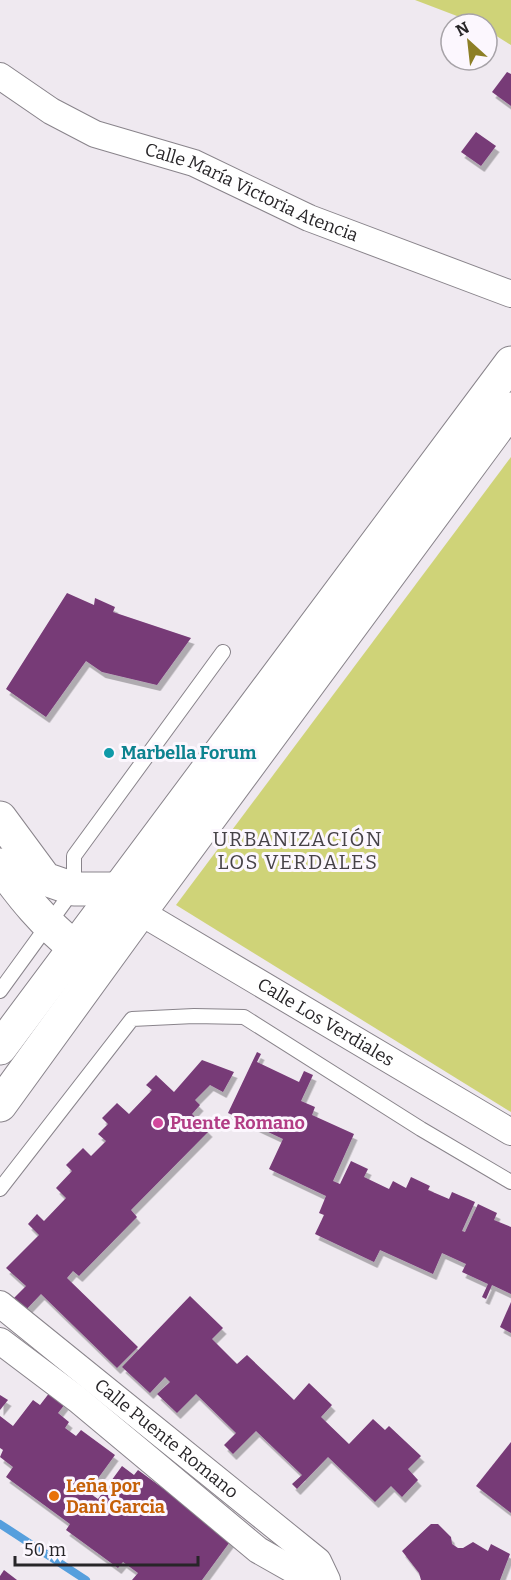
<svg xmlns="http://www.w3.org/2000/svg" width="511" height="1580" font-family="Bitter,serif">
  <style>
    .green { fill: #cfd378 }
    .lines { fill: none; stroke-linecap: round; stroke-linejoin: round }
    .stream { stroke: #569fdd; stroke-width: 8 }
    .building { fill: #773a77; filter: url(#shadow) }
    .lane-casing { stroke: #89848b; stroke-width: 16 }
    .street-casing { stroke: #89848b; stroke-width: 28 }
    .secondary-casing { stroke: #89848b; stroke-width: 35 }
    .primary-casing { stroke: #89848b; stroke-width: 35 }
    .lane { stroke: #fff; stroke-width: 14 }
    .street { stroke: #fff; stroke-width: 26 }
    .secondary { stroke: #fff; stroke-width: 33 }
    .primary { stroke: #fff; stroke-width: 33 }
    .culture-dot { fill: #0f9aa8; stroke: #fcf7fe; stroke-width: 2 }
    .hotel-dot { fill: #d1479c; stroke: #fcf7fe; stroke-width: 2 }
    .food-dot { fill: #e8710a; stroke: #fcf7fe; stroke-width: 2 }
    .labels { text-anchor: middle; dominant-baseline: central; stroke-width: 6; stroke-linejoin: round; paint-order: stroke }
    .street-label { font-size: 18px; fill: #272528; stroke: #fcf7fe }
    .culture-label { font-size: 18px; font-weight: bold; fill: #0d838f; stroke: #fcf7fe; text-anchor: start }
    .hotel-label { font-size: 18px; font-weight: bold; fill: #b23c85; stroke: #fcf7fe; text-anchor: start }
    .food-label { font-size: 18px; font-weight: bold; fill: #c56008; stroke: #fcf7fe; text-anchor: start }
    .neighbourhood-label { font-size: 20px; letter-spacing: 1.5px; fill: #464247; stroke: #fcf7fe }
  </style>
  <defs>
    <filter id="shadow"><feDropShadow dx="3.5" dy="6" stdDeviation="0" flood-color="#0004"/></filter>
  </defs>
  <rect width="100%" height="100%" fill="#efe9f0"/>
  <g class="green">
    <polygon points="415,0 511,0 511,45 487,30 487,24 478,24"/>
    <polygon points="511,457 511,1112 176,905"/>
  </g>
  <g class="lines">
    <polyline class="stream" points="0,1524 86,1580"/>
  </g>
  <g class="building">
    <polygon points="507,72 511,74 511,106 492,92"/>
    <polygon points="476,132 496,146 481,166 461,152"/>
    <polygon points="67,593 94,605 95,598 115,607 113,612 191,638 157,685 102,672 86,661 46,717 6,689"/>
    <polygon points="257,1052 261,1054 257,1062 299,1082 304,1071 313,1075 301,1101 315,1107 312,1115 354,1134 333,1181 340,1184 351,1161 368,1169 364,1177 389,1189 393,1181 406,1188 411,1177 430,1186 428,1190 449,1199 452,1192 475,1202 462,1231 465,1232 478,1204 497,1213 494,1220 511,1227 511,1294 492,1285 486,1299 482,1297 488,1284 462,1272 466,1264 442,1253 433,1274 380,1250 374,1262 315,1234 324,1215 319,1213 326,1196 269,1169 283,1139 228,1113"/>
    <polygon points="202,1060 234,1072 223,1092 210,1085 195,1100 200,1105 192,1114 209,1131 131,1210 137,1217 79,1276 73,1271 67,1278 138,1347 117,1368 41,1294 22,1314 10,1302 26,1286 6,1268 39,1235 28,1224 37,1214 44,1221 66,1198 56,1188 72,1171 66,1165 83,1148 91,1156 106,1141 98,1134 108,1124 102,1118 117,1103 129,1114 152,1090 146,1085 156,1075 174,1092"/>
    <polygon points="190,1296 223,1328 212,1339 237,1364 247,1355 294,1400 309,1383 332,1405 321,1417 349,1444 373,1419 385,1430 389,1426 421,1456 408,1469 418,1480 402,1497 391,1486 375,1502 328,1457 297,1489 292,1484 302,1475 256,1431 233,1454 224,1445 236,1433 196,1394 177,1413 157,1394 170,1382 165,1377 150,1393 122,1367"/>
    <polygon points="511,1302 511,1333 500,1327"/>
    <polygon points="50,1392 65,1404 58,1413 69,1422 65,1428 76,1436 81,1430 115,1455 88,1492 98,1499 122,1466 134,1475 138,1470 232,1539 202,1580 132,1580 138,1573 123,1562 118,1568 66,1530 70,1524 6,1477 13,1467 0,1457 3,1450 0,1448 0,1416 13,1426 33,1400 40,1405"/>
    <polygon points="0,1395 8,1400 0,1410"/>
    <polygon points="511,1442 511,1513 476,1486"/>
    <polygon points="431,1524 438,1524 451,1537 452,1544 458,1548 463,1548 473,1542 488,1551 491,1544 510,1554 500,1580 421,1580 419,1573 402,1551"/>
    <polygon points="4,1570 17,1580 0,1580 0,1576"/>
  </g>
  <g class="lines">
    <defs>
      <g id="lane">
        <polyline points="0,991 74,889 74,856 223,652"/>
        <polyline points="0,1189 132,1019 194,1016 244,1017 421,1129 511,1182"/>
      </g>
      <g id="street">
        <path id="s1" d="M0 76 51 111 95 134 194 163 309 218 511 294"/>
        <path id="s2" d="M140 912 511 1132"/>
        <path id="s3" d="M0 1304 318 1561 327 1580"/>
        <polyline points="0,1341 77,1399 258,1550 311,1580"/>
      </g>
      <g id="secondary">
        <polyline points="0,818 45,879 74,889 119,889"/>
        <path d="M0 865C22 896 44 923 74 947"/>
      </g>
      <g id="primary">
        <polyline points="0,1048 511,363"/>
        <polyline points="0,1105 140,912 511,409"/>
      </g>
    </defs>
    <use href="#lane" class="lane-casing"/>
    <use href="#street" class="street-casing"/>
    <use href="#secondary" class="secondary-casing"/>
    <use href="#primary" class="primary-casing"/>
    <use href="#lane" class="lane"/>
    <use href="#street" class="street"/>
    <use href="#secondary" class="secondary"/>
    <use href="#primary" class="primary"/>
  </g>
  <circle class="culture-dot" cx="109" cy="753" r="6"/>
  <circle class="hotel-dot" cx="158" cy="1123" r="6"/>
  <circle class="food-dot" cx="54" cy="1496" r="6"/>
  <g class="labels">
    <g class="street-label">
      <text stroke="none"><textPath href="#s1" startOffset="279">Calle María Victoria Atencia</textPath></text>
      <text stroke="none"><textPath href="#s2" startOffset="216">Calle Los Verdiales</textPath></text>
      <text stroke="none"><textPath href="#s3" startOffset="214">Calle Puente Romano</textPath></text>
    </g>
    <g class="culture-label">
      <text x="121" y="753">Marbella Forum</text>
    </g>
    <g class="hotel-label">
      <text x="170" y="1123">Puente Romano</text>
    </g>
    <g class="food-label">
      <text x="66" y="1486">Leña por<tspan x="66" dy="21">Dani Garcia</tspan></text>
    </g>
    <g class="neighbourhood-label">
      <text x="298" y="839">URBANIZACIÓN<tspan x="298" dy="23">LOS VERDALES</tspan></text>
    </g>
  </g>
  <g transform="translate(469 42) rotate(333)"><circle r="28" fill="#fcf7fe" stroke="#a7a3a8" stroke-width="1.5"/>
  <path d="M0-4.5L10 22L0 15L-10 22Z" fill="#8d7f26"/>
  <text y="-9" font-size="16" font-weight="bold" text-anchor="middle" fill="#272528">N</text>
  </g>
  <path d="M15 1556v9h183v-9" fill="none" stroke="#272528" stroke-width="3"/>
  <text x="24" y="1556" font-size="18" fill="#272528" stroke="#fcf7fe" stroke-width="4.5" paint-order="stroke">50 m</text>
</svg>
